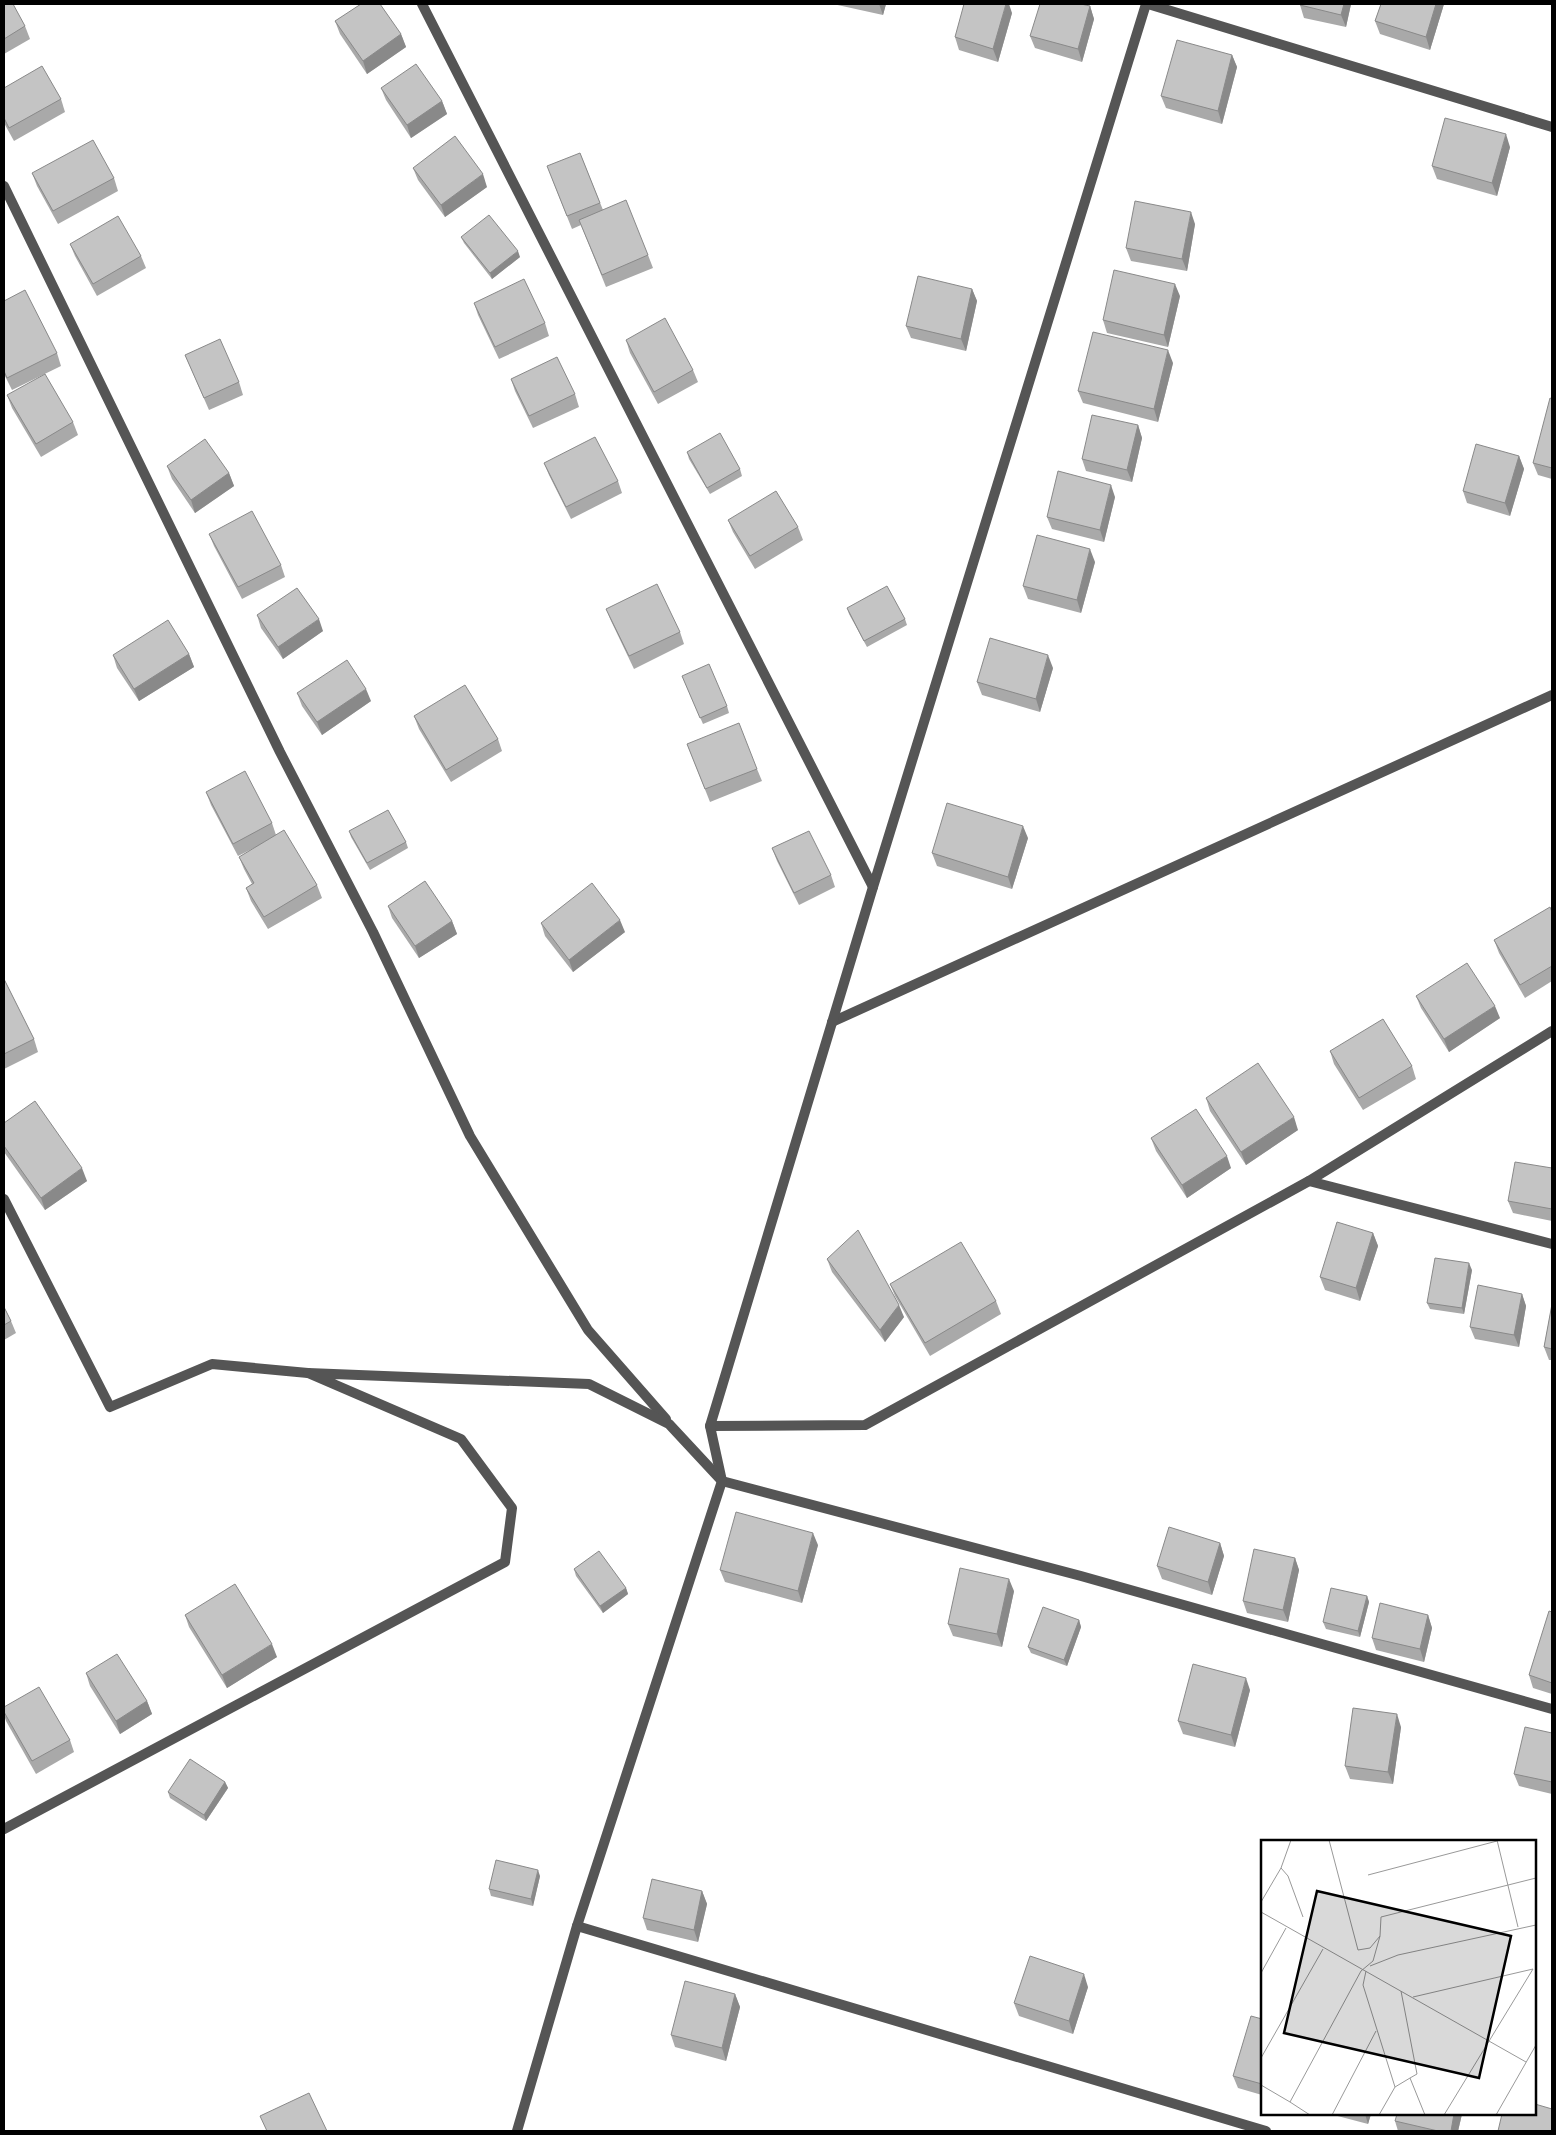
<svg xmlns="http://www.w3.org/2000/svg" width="1556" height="2135" font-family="Inter,sans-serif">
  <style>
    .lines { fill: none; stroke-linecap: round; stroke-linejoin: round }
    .minor { stroke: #555; stroke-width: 10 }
    .wall { fill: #a9a9a9 }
    .shaded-wall { fill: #898989 }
    .building { fill: #c4c4c4; stroke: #898989 }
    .inset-road { fill: none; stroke: #999; stroke-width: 1 }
    .view { fill: #000; fill-opacity: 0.15; stroke: #000; stroke-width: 2.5 }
    .inset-edge { fill: none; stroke: #000; stroke-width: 2.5 }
  </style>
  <rect width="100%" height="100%" fill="#fff"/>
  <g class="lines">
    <g class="minor">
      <polyline points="422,4 873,887"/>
      <polyline points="1148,4 1552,127"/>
      <polyline points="4,186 280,752 373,932 470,1136 588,1330 666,1419"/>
      <polyline points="832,1022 1552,695"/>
      <polyline points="1309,1181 1552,1244"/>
      <polyline points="4,1199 110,1407 212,1364 308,1373"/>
      <polyline points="710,1426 865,1425 1309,1181 1552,1031"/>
      <polyline points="4,1829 505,1562 512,1508 461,1439 308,1373 589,1384 669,1424 722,1481 1081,1576 1552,1709"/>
      <polyline points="577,1926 1266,2131"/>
      <polyline points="517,2131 577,1926 722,1481 710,1426 873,887 1146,4"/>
    </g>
  </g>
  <g class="wall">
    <polygon points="4,4 25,26 30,39 4,54"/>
    <polygon points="833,4 886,4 883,15"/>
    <polygon points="1300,4 1351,4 1346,27 1304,18 1300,5"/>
    <polygon points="1381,4 1444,4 1430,50 1380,34 1375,21"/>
    <polygon points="1090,6 1094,19 1082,62 1035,48 1030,36"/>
    <polygon points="1012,13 998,62 959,50 955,37"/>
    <polygon points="335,21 401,34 406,47 367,74 340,34"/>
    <polygon points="1232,55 1237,67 1222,124 1166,108 1161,96"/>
    <polygon points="4,88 61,99 65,112 14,141 4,123"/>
    <polygon points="381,88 442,101 447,114 411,138 386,100"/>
    <polygon points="1510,147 1497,196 1437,179 1432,166"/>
    <polygon points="580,153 603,210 648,255 653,268 606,287 581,225 572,229 552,179"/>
    <polygon points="413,168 487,187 445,217 418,180"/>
    <polygon points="32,173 114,178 118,191 58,224 37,186"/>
    <polygon points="1195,224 1187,271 1131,261 1126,248"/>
    <polygon points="461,237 520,257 492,279 464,243"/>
    <polygon points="70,244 141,256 146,268 97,296 75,256"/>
    <polygon points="972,289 977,301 966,351 911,338 906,326"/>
    <polygon points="1180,296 1168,347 1107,333 1103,320"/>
    <polygon points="4,301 57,353 61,366 12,390 4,374"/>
    <polygon points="474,303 545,323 549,336 499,359 478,315"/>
    <polygon points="626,340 693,370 698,382 658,404 630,353"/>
    <polygon points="185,355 239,382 243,395 209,410"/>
    <polygon points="1173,363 1158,422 1083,403 1078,391"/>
    <polygon points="511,379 575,394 579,407 533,428 515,391"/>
    <polygon points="7,395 73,422 78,435 41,457 12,408"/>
    <polygon points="1552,399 1552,479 1538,475 1533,463"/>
    <polygon points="1138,425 1142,438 1132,482 1086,471 1082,459"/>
    <polygon points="687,452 740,469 742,476 710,494 689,459"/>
    <polygon points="1519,456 1524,469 1510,516 1467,503 1463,491"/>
    <polygon points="544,463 618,481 622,493 571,519 549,475"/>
    <polygon points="167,466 229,473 234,486 195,513 172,479"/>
    <polygon points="1115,497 1104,542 1052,529 1047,517"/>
    <polygon points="728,520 798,527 803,540 755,569 733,532"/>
    <polygon points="209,534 281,565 285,577 242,599 214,546"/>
    <polygon points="1095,562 1081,613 1028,599 1023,586"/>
    <polygon points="847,608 905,619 907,625 867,647 849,614"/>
    <polygon points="606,609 680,632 684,644 634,669 611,621"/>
    <polygon points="257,615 323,631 283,659 261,628"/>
    <polygon points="189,654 194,667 139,701 117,668 113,655"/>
    <polygon points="1053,668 1040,712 982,695 977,682"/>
    <polygon points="682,676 727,706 729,713 703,724"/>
    <polygon points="297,693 371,701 322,735 302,706"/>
    <polygon points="414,716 498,739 502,751 451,782 419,729"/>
    <polygon points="687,744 757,769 762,781 710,802"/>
    <polygon points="206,792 272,823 276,835 317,885 322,898 268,929 251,901 246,888 252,884 244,869 239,857 256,847 238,856 211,805"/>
    <polygon points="349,831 406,842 408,848 370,870 351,837"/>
    <polygon points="1028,838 1012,889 937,866 932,853"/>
    <polygon points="772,848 831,875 835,887 799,905 777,861"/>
    <polygon points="388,906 452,921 457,934 419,958 392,918"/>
    <polygon points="1552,912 1552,981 1525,998 1499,953 1494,940"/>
    <polygon points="541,923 625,932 573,972 545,936"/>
    <polygon points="4,979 34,1039 38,1052 4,1069"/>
    <polygon points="1416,996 1500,1018 1449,1052 1421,1008"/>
    <polygon points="1330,1051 1412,1066 1416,1079 1363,1110 1334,1064"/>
    <polygon points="1206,1098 1298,1130 1246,1165 1210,1111"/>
    <polygon points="4,1123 87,1181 45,1210 4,1152"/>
    <polygon points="1151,1138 1231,1168 1187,1198 1156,1151"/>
    <polygon points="1552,1168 1552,1221 1513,1213 1508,1201"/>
    <polygon points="1373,1233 1378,1246 1360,1301 1325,1290 1320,1277"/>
    <polygon points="827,1259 904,1317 885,1342 832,1272"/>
    <polygon points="1472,1270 1464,1314 1430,1309 1427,1303"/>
    <polygon points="890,1284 996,1301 1001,1314 930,1356 895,1296"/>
    <polygon points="1522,1294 1526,1306 1519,1347 1475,1339 1470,1327"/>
    <polygon points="1552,1304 1552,1360 1549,1360 1544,1347"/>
    <polygon points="4,1307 11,1321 16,1333 4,1340"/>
    <polygon points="1220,1543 1224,1556 1212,1595 1162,1579 1157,1566"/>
    <polygon points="818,1545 802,1603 725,1582 720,1570"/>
    <polygon points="1295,1558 1299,1570 1288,1622 1247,1613 1243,1601"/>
    <polygon points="574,1569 626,1588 628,1594 603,1613 576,1576"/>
    <polygon points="1014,1591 1002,1647 953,1636 948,1624"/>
    <polygon points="1367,1596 1369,1602 1360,1637 1326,1629 1323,1622"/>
    <polygon points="1552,1612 1552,1694 1533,1688 1529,1675"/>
    <polygon points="185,1615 277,1657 227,1688 189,1627"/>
    <polygon points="1428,1615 1432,1628 1424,1662 1376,1650 1372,1638"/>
    <polygon points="1079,1620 1081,1627 1067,1666 1031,1653 1028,1647"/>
    <polygon points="86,1673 147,1701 152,1714 120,1734 90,1686"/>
    <polygon points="1250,1690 1235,1747 1183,1734 1178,1721"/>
    <polygon points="4,1707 70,1740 74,1752 36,1774 6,1721 4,1715"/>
    <polygon points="1401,1727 1393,1784 1350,1779 1345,1766"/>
    <polygon points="1552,1733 1552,1794 1519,1786 1514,1774"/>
    <polygon points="225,1782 228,1788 206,1821 170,1798 168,1792"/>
    <polygon points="540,1876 533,1906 491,1896 489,1889"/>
    <polygon points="702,1891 707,1904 698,1942 647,1930 643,1918"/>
    <polygon points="1088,1987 1073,2034 1019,2016 1014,2003"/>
    <polygon points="735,1994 740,2007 726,2061 675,2047 671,2035"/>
    <polygon points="1262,2019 1262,2095 1238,2088 1233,2076"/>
    <polygon points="1330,2114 1371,2114 1368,2124"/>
    <polygon points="1462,2114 1458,2131 1398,2131 1395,2121"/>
  </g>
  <g class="shaded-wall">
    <polygon points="879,4 886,4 883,15"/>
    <polygon points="1006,4 1009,4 1012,13 998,62 993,49"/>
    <polygon points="1344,4 1351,4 1346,27 1341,15"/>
    <polygon points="1436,4 1444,4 1430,50 1426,37"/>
    <polygon points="1090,6 1094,19 1082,62 1078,49"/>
    <polygon points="401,34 406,47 367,74 363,61"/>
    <polygon points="1232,55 1237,67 1222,124 1218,111"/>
    <polygon points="442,101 447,114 411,138 407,125"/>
    <polygon points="1506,134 1510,147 1497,196 1492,183"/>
    <polygon points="483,174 487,187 445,217 441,205"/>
    <polygon points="1191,212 1195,224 1187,271 1182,259"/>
    <polygon points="518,251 520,257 492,279 490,273"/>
    <polygon points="1175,284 1180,296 1168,347 1164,335"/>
    <polygon points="972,289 977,301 966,351 961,339"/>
    <polygon points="1168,350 1173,363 1158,422 1154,409"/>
    <polygon points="1138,425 1142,438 1132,482 1127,470"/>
    <polygon points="1519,456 1524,469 1510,516 1505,503"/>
    <polygon points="229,473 234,486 195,513 191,500"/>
    <polygon points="1111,485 1115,497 1104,542 1100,530"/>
    <polygon points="1090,549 1095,562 1081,613 1077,600"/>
    <polygon points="319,619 323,631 283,659 278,647"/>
    <polygon points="189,654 194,667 139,701 134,689"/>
    <polygon points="1048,655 1053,668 1040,712 1036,699"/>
    <polygon points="366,689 371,701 322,735 317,722"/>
    <polygon points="1023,826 1028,838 1012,889 1008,877"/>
    <polygon points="620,920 625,932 573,972 569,960"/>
    <polygon points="452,921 457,934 419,958 415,946"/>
    <polygon points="1495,1006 1500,1018 1449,1052 1444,1039"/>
    <polygon points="1294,1117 1298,1130 1246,1165 1241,1152"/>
    <polygon points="1227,1156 1231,1168 1187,1198 1182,1185"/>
    <polygon points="82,1168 87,1181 45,1210 41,1198"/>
    <polygon points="1373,1233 1378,1246 1360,1301 1356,1288"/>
    <polygon points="1469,1263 1472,1270 1464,1314 1462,1308"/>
    <polygon points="1522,1294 1526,1306 1519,1347 1514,1335"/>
    <polygon points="899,1305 904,1317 885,1342 880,1330"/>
    <polygon points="813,1533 818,1545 802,1603 798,1591"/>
    <polygon points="1220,1543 1224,1556 1212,1595 1208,1582"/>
    <polygon points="1295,1558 1299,1570 1288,1622 1283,1610"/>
    <polygon points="1009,1579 1014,1591 1002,1647 997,1634"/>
    <polygon points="626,1588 628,1594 603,1613 600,1606"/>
    <polygon points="1367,1596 1369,1602 1360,1637 1358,1631"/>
    <polygon points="1428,1615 1432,1628 1424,1662 1420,1649"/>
    <polygon points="1079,1620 1081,1627 1067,1666 1064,1660"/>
    <polygon points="272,1644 277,1657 227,1688 222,1675"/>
    <polygon points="1246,1678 1250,1690 1235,1747 1231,1735"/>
    <polygon points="147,1701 152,1714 120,1734 116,1721"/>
    <polygon points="1397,1714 1401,1727 1393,1784 1388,1772"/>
    <polygon points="225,1782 228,1788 206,1821 204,1815"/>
    <polygon points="538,1870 540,1876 533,1906 531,1899"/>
    <polygon points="702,1891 707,1904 698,1942 694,1930"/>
    <polygon points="1084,1974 1088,1987 1073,2034 1069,2021"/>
    <polygon points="735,1994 740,2007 726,2061 722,2048"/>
    <polygon points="1365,2114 1371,2114 1368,2124"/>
    <polygon points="1454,2114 1462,2114 1458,2131 1451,2131"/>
  </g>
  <g class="building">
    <polygon points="4,4 13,4 25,26 4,39"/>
    <polygon points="361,4 380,4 401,34 363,61 335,21"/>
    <polygon points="964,4 1006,4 993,49 955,37"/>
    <polygon points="1040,4 1081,4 1090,6 1078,49 1030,36"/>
    <polygon points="1300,4 1344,4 1341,15 1300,5"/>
    <polygon points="1381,4 1436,4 1426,37 1375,21"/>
    <polygon points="1177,40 1232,55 1218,111 1161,96"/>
    <polygon points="416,64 442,101 407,125 381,88"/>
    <polygon points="42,66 61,99 9,128 4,118 4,88"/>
    <polygon points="1445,118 1506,134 1492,183 1432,166"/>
    <polygon points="455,136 483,174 441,205 413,168"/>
    <polygon points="93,140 114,178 53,211 32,173"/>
    <polygon points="580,153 600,203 567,216 547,166"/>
    <polygon points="626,200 648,255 602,275 579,220"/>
    <polygon points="1135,201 1191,212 1182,259 1126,248"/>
    <polygon points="489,215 518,251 490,273 461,237"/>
    <polygon points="118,216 141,256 93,284 70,244"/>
    <polygon points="1114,270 1175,284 1164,335 1103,320"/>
    <polygon points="918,276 972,289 961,339 906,326"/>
    <polygon points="524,279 545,323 495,347 474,303"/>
    <polygon points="25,290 57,353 7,378 4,371 4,301"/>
    <polygon points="665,318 693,370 654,392 626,340"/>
    <polygon points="1093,332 1168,350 1154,409 1078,391"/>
    <polygon points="220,339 239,382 204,398 185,355"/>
    <polygon points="557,357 575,394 529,416 511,379"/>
    <polygon points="45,374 73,422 36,444 7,395"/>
    <polygon points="1550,398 1552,399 1552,468 1533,463"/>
    <polygon points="1092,415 1138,425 1127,470 1082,459"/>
    <polygon points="720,433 740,469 707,488 687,452"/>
    <polygon points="595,437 618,481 566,507 544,463"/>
    <polygon points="205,439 229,473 191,500 167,466"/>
    <polygon points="1476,444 1519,456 1505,503 1463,491"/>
    <polygon points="1058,471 1111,485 1100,530 1047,517"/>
    <polygon points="776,491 798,527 750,556 728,520"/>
    <polygon points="252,511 281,565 238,587 209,534"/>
    <polygon points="1037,535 1090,549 1077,600 1023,586"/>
    <polygon points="657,584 680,632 629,656 606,609"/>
    <polygon points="887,586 905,619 864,641 847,608"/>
    <polygon points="297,588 319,619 278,647 257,615"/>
    <polygon points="168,620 189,654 134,689 113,655"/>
    <polygon points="990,638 1048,655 1036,699 977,682"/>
    <polygon points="347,660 366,689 317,722 297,693"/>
    <polygon points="709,664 727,706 700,718 682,676"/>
    <polygon points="465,685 498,739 446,770 414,716"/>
    <polygon points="739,723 757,769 705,789 687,744"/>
    <polygon points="245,771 272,823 233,844 206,792"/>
    <polygon points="947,803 1023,826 1008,877 932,853"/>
    <polygon points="388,810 406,842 367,863 349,831"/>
    <polygon points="284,830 317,885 264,917 246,888 254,883 239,857"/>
    <polygon points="809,831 831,875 794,893 772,848"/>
    <polygon points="425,881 452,921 415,946 388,906"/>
    <polygon points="592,883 620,920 569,960 541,923"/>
    <polygon points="1550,907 1552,912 1552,966 1520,985 1494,940"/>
    <polygon points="1467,963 1495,1006 1444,1039 1416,996"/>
    <polygon points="4,979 34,1039 4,1054"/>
    <polygon points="1383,1019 1412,1066 1359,1098 1330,1051"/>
    <polygon points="1258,1063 1294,1117 1241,1152 1206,1098"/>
    <polygon points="35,1101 82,1168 41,1198 4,1146 4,1123"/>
    <polygon points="1196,1109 1227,1156 1182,1185 1151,1138"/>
    <polygon points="1515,1162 1552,1168 1552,1209 1508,1201"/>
    <polygon points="1337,1222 1373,1233 1356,1288 1320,1277"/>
    <polygon points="858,1230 899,1305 880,1330 827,1259"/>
    <polygon points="961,1242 996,1301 925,1343 890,1284"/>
    <polygon points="1435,1258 1469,1263 1462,1308 1427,1303"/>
    <polygon points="1478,1285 1522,1294 1514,1335 1470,1327"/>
    <polygon points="1552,1304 1552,1349 1544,1347"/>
    <polygon points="4,1307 11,1321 4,1325"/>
    <polygon points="736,1512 813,1533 798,1591 720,1570"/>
    <polygon points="1169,1527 1220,1543 1208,1582 1157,1566"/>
    <polygon points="1254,1549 1295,1558 1283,1610 1243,1601"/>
    <polygon points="599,1551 626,1588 600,1606 574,1569"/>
    <polygon points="960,1568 1009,1579 997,1634 948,1624"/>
    <polygon points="235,1584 272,1644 222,1675 185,1615"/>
    <polygon points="1331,1588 1367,1596 1358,1631 1323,1622"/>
    <polygon points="1380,1603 1428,1615 1420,1649 1372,1638"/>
    <polygon points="1043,1607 1079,1620 1064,1660 1028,1647"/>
    <polygon points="1549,1611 1552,1612 1552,1683 1529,1675"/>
    <polygon points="117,1654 147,1701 116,1721 86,1673"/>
    <polygon points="1193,1664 1246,1678 1231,1735 1178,1721"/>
    <polygon points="39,1687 70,1740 32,1761 4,1712 4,1707"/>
    <polygon points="1353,1708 1397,1714 1388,1772 1345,1766"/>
    <polygon points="1525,1727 1552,1733 1552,1782 1514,1774"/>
    <polygon points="190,1759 225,1782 204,1815 168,1792"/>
    <polygon points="496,1860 538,1870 531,1899 489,1889"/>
    <polygon points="652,1879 702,1891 694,1930 643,1918"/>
    <polygon points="1030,1956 1084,1974 1069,2021 1014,2003"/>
    <polygon points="685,1981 735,1994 722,2048 671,2035"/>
    <polygon points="1251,2016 1262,2019 1262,2084 1233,2076"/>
    <polygon points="309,2093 327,2131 267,2131 260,2116"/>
    <polygon points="1535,2104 1552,2109 1552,2131 1498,2131 1502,2114 1535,2114"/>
    <polygon points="1397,2114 1454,2114 1451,2131 1438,2131 1395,2121"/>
  </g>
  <g transform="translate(1261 1840)">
    <rect width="275" height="275" fill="#fff"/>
    <path class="inset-road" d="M236 0 257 87M20 28 27 36 42 77M107 35 236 1M0 62 20 28 30 0M0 72 265 222M119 96 120 77 275 38M109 126 137 115 275 85M105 131 102 145 134 247M0 133 25 88M140 151 156 234 149 238M152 157 272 129M0 218 62 109M0 245 29 262 100 131 112 121 119 96 109 108 97 110 68 0M29 262 49 275M71 275 115 191M118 275 134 247 149 238 164 275M183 275 272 129M235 275 275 205"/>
    <path class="view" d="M56 51 250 96 218 238 23 193Z"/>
    <rect width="275" height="275" class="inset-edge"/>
  </g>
  <rect width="1556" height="2135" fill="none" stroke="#000000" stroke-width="10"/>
</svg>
